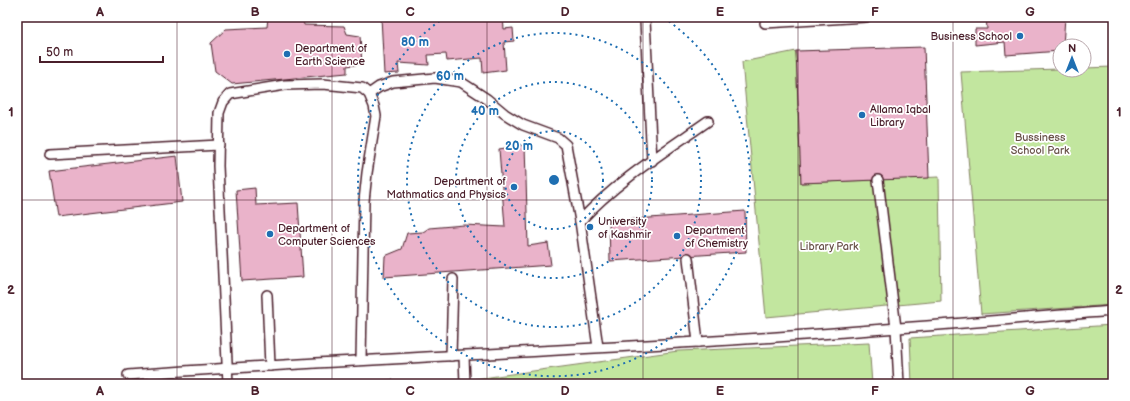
<svg xmlns="http://www.w3.org/2000/svg" width="1130" height="401" font-family="'Balsamiq Sans',sans-serif">
  <style>
    .green { fill: #c2e69f; stroke: #868265 }
    .building { fill: #eab3ca; stroke: #4a1f2b }
    .lines { fill: none; stroke-linecap: round; stroke-linejoin: round }
    .service-casing { stroke: #4a1f2b; stroke-width: 12 }
    .service { stroke: #fff; stroke-width: 9 }
    .grid { fill: none; stroke: #4a1f2b; stroke-width: 1; stroke-opacity: 0.55 }
    .ring { fill: none; stroke: #1f6fb2; stroke-width: 2; stroke-dasharray: 2 4 }
    .poi-dot { fill: #1f6fb2; stroke: #fff; stroke-width: 1.5 }
    .labels { text-anchor: middle; dominant-baseline: central; stroke-width: 3.5; stroke-linejoin: round; paint-order: stroke }
    .poi-label { font-size: 11px; fill: #4a1f2b; stroke: #fff; text-anchor: start }
    .park-label { font-size: 11px; fill: #685148; stroke: #fff }
    .centre { fill: #1f6fb2; stroke: #fff; stroke-width: 2 }
    .ring-label { font-size: 12px; text-anchor: middle; font-weight: bold; fill: #1f6fb2; stroke: #fff; stroke-width: 3.5; stroke-linejoin: round; paint-order: stroke }
    .neatline { fill: none; stroke: #4a1f2b; stroke-width: 1.5 }
    .grid-label { font-size: 13px; text-anchor: middle; font-weight: bold; fill: #4a1f2b }
  </style>
  <rect width="100%" height="100%" fill="#fff"/>
  <filter id="ink" filterUnits="userSpaceOnUse"><feTurbulence type="fractalNoise" baseFrequency=".025" numOctaves="2"/><feDisplacementMap in="SourceGraphic" scale="8" xChannelSelector="R" yChannelSelector="G"/><feConvolveMatrix kernelMatrix="1 2 1 2 8 2 1 2 1" color-interpolation-filters="sRGB"/></filter>
  <g filter="url(#ink)">
    <g class="green">
      <polygon points="796,51 801,183 939,177 941,301 766,317 742,62"/>
      <polygon points="1113,67 1113,305 981,314 961,72 1060,69 1060,70 1084,70 1084,68"/>
      <polygon points="1113,325 1113,384 912,384 910,338"/>
      <polygon points="869,343 872,384 475,384 475,379 678,351"/>
    </g>
    <g class="building">
      <polygon points="268,17 302,17 304,25 344,26 347,34 360,36 362,64 347,66 347,73 232,84 215,71 211,43 226,29 267,27"/>
      <polygon points="381,17 503,17 504,29 513,28 514,41 504,42 506,70 483,73 482,58 447,61 446,54 428,55 429,65 398,63 399,73 384,74"/>
      <polygon points="986,17 1065,17 1063,46 1060,46 1060,51 1006,55 1005,42 975,45 975,29 987,29"/>
      <polygon points="924,47 929,178 801,183 796,51"/>
      <polygon points="525,145 528,246 548,243 551,265 384,277 385,256 402,249 407,233 423,232 429,228 464,225 505,227 499,149"/>
      <polygon points="177,156 182,202 56,217 49,171"/>
      <polygon points="255,188 256,205 298,203 303,277 242,281 236,190"/>
      <polygon points="745,211 746,252 610,261 609,221"/>
      <polygon points="393,380 393,384 332,384"/>
    </g>
    <g class="lines">
      <defs>
        <g id="service">
          <polyline points="645,20 652,161"/>
          <polyline points="765,23 866,17"/>
          <polyline points="369,94 379,87 393,82 435,78 461,82 487,99 505,114 523,125 558,138 566,145 580,221 598,347"/>
          <polyline points="50,154 219,145"/>
          <polyline points="878,180 896,328 899,384"/>
          <path d="M580 221C617 181 664 152 708 121"/>
          <polyline points="688,258 698,342"/>
          <polyline points="267,295 270,366"/>
          <polyline points="451,356 453,279"/>
          <polyline points="464,356 465,384"/>
          <path d="M128 375C318 361 508 354 698 342 836 334 975 322 1113 311"/>
          <polyline points="228,384 218,166 219,113 223,102 230,94 285,85 323,84 362,88 369,94 374,106 376,116 367,173 364,201 361,360"/>
        </g>
      </defs>
      <use href="#service" class="service-casing"/>
      <use href="#service" class="service"/>
    </g>
  </g>
  <path class="grid" d="M177 17V384M332 17V384M487 17V384M643 17V384M798 17V384M953 17V384M17 200H1113"/>
  <g class="ring">
    <circle cx="554" cy="180" r="49"/>
    <circle cx="554" cy="180" r="98"/>
    <circle cx="554" cy="180" r="147"/>
    <path d="M664 18A196 196 0 1 1 444 18"/>
  </g>
  <g class="poi-dot">
    <circle cx="1020" cy="36" r="4"/>
    <circle cx="287" cy="54" r="4"/>
    <circle cx="862" cy="115" r="4"/>
    <circle cx="514" cy="187" r="4"/>
    <circle cx="590" cy="227" r="4"/>
    <circle cx="270" cy="234" r="4"/>
    <circle cx="677" cy="236" r="4"/>
  </g>
  <g class="labels">
    <g class="poi-label">
      <text x="1012" y="36" text-anchor="end">Business School</text>
      <text x="295" y="48">Department of<tspan x="295" dy="13">Earth Science</tspan></text>
      <text x="870" y="109">Allama Iqbal<tspan x="870" dy="13">Library</tspan></text>
      <text x="506" y="181" text-anchor="end">Department of<tspan x="506" dy="13">Mathmatics and Physics</tspan></text>
      <text x="598" y="221">University<tspan x="598" dy="13">of Kashmir</tspan></text>
      <text x="278" y="228">Department of<tspan x="278" dy="13">Computer Sciences</tspan></text>
      <text x="685" y="230">Department<tspan x="685" dy="13">of Chemistry</tspan></text>
    </g>
    <g class="park-label">
      <text x="1040" y="137">Bussiness<tspan x="1040" dy="13">School Park</tspan></text>
      <text x="829" y="246">Library Park</text>
    </g>
  </g>
  <circle cx="554" cy="180" r="6" class="centre"/>
  <g class="ring-label">
    <text x="415" y="46">80 m</text>
    <text x="450" y="80">60 m</text>
    <text x="485" y="115">40 m</text>
    <text x="519" y="150">20 m</text>
  </g>
  <rect width="1130" height="401" fill="none" stroke="#fff" stroke-width="44"/>
  <g transform="translate(1072 58)"><circle r="19" fill="#ffffff" stroke="#b7a5aa"/>
  <path d="M0-3L7 15L0 10L-7 15Z" fill="#1f6fb2"/>
  <text y="-6" font-size="11" font-weight="bold" text-anchor="middle" fill="#4a1f2b">N</text>
  </g>
  <path d="M40 56v6h123v-6" fill="none" stroke="#4a1f2b" stroke-width="2"/>
  <text x="46" y="56" font-size="12" fill="#4a1f2b" stroke="#ffffff" stroke-width="3" paint-order="stroke">50 m</text>
  <rect x="22" y="22" width="1086" height="357" class="neatline"/>
  <g class="grid-label">
    <text x="100" y="16">A</text>
    <text x="255" y="16">B</text>
    <text x="410" y="16">C</text>
    <text x="565" y="16">D</text>
    <text x="720" y="16">E</text>
    <text x="875" y="16">F</text>
    <text x="1030" y="16">G</text>
    <text x="11" y="116">1</text>
    <text x="1119" y="116">1</text>
    <text x="11" y="294">2</text>
    <text x="1119" y="294">2</text>
    <text x="100" y="395">A</text>
    <text x="255" y="395">B</text>
    <text x="410" y="395">C</text>
    <text x="565" y="395">D</text>
    <text x="720" y="395">E</text>
    <text x="875" y="395">F</text>
    <text x="1030" y="395">G</text>
  </g>
</svg>
